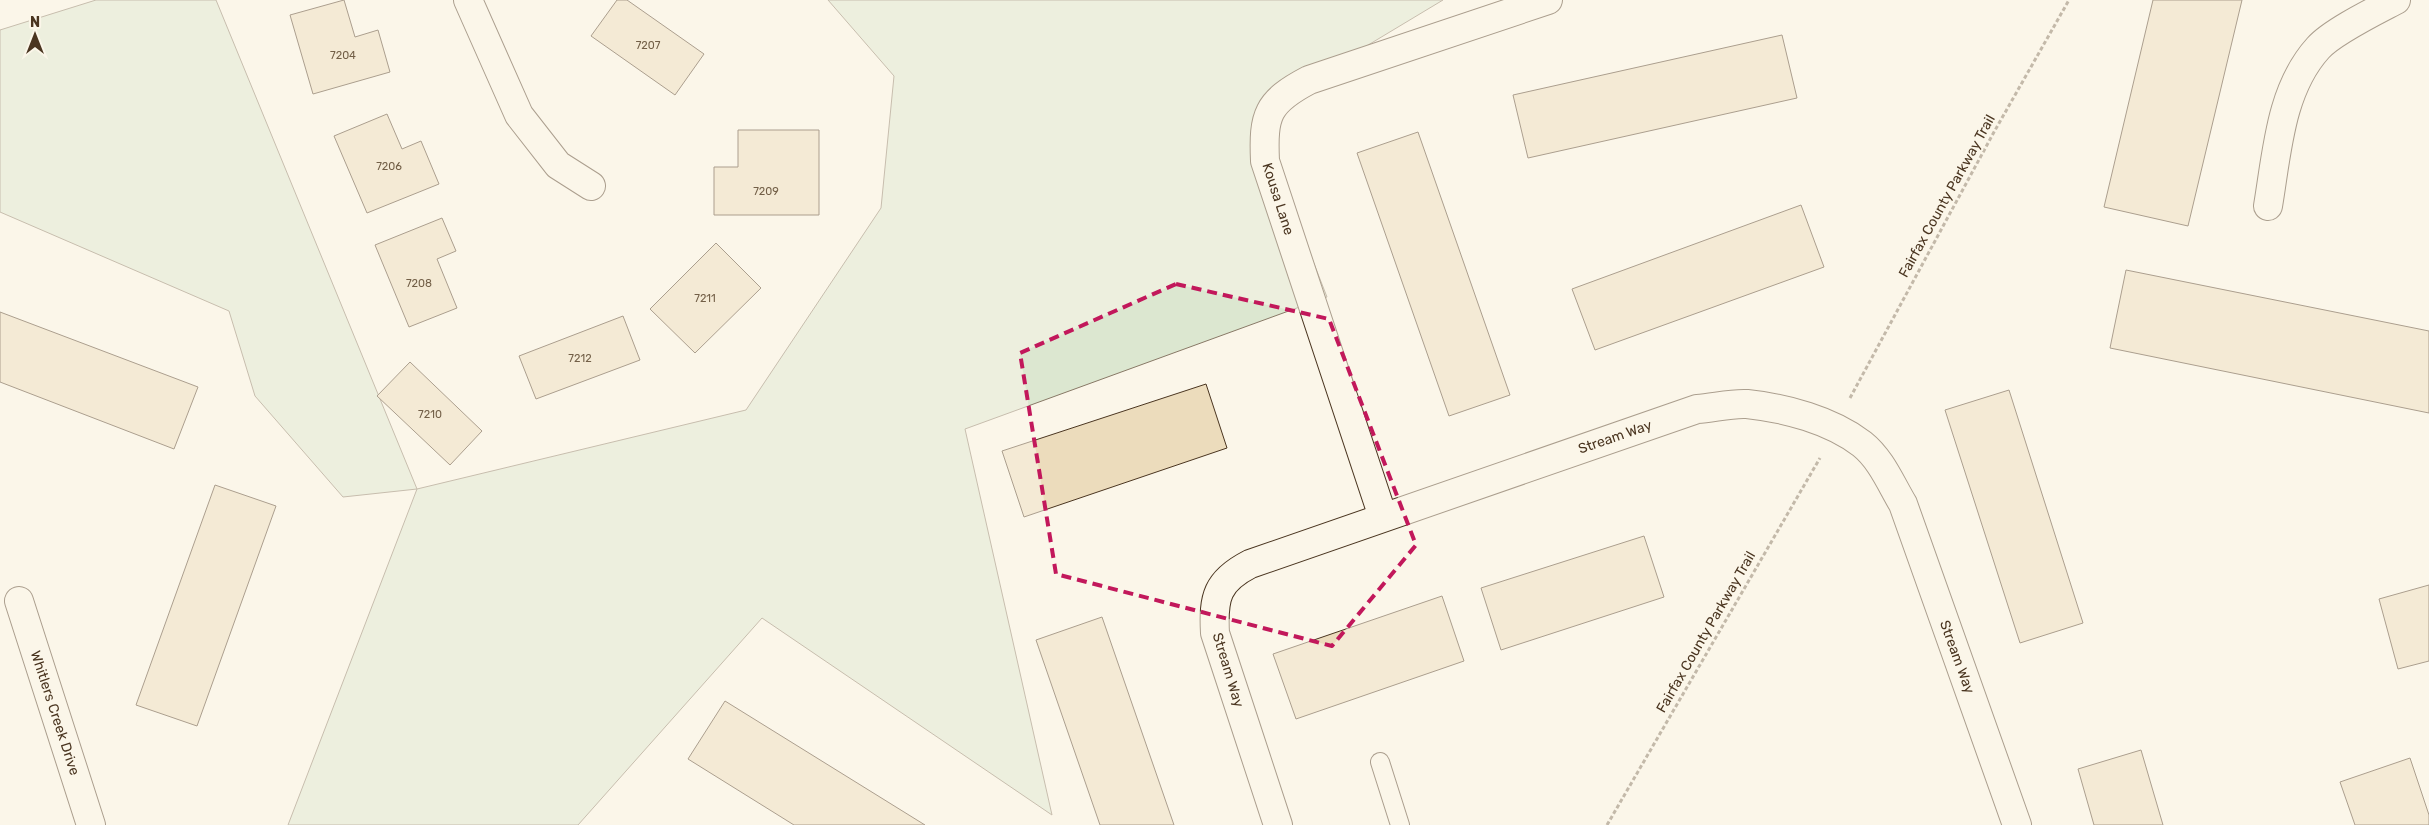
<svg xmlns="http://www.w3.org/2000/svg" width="2429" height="825" font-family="Rubik,sans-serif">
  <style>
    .green { fill: #dce7d0; stroke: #887966 }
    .building { fill: #ecdcbc; stroke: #4a3520 }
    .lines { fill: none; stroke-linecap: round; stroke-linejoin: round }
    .service-casing { stroke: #4a3520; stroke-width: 20 }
    .minor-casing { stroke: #4a3520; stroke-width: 30 }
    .path { stroke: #7f6f5c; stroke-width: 3; stroke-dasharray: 4 2.5; stroke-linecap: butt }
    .service { stroke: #fbf6e9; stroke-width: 18 }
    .minor { stroke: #fbf6e9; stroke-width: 28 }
    .marked { fill: none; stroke: #c2185b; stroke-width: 4; stroke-dasharray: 10 6; stroke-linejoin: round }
    .labels { text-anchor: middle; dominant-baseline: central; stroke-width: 4; stroke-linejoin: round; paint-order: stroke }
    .number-label { font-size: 11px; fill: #725f47 }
    .street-label { font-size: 14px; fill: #4a3520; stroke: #fbf6e9 }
  </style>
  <rect width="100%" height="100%" fill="#fbf6e9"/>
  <polygon class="green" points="96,0 216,0 417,489 746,410 881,208 894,76 828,0 1443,0 1255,113 1327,297 965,429 1052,815 762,618 578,825 288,825 417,489 343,497 255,396 229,311 0,212 0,30"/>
  <g class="building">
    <polygon points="344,0 355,37 378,30 390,72 313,94 290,15"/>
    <polygon points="617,0 627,0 704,54 675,95 591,36"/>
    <polygon points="2153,0 2242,0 2188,226 2104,207"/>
    <polygon points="1782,35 1797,98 1528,158 1513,95"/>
    <polygon points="387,114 402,149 421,141 439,184 367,213 334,136"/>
    <polygon points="738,130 819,130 819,215 714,215 714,167 738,167"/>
    <polygon points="1418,132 1510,395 1449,416 1357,153"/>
    <polygon points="1801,205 1824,267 1595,350 1572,289"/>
    <polygon points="442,218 456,251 437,259 457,308 409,327 375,245"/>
    <polygon points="716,243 761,288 695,353 650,309"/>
    <polygon points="2126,270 2429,331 2429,413 2110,348"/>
    <polygon points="0,312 198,387 174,449 0,382"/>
    <polygon points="623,316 640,360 536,399 519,356"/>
    <polygon points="410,362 482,431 450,465 377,396"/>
    <polygon points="1206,384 1227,448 1024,517 1002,451"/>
    <polygon points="2009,390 2083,623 2020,643 1945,410"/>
    <polygon points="215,485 276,506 197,726 136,705"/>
    <polygon points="1644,536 1664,597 1501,650 1481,588"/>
    <polygon points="2429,585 2429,661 2398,669 2379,599"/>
    <polygon points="1442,596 1464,661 1296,719 1273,654"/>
    <polygon points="1102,617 1174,825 1100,825 1036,640"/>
    <polygon points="725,701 925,825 794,825 688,759"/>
    <polygon points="2141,750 2163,825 2094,825 2078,769"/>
    <polygon points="2410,758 2429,815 2429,825 2355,825 2340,782"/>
  </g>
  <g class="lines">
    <defs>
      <polyline id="service" points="1380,762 1400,825"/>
      <g id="minor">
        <polyline points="468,0 519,115 558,165 591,186"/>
        <path d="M2268 206C2277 153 2280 90 2318 48 2332 32 2375 11 2396 0"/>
        <path d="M1383 517 1265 161C1263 115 1267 102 1309 80L1548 0"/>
        <polyline points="19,601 91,825"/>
        <path d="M1278 825 1215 633C1213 597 1217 581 1250 564L1697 409C1713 408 1731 403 1747 404 1785 408 1831 420 1862 444 1881 459 1891 484 1903 504L2017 825"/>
      </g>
    </defs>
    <use href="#service" class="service-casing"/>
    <use href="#minor" class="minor-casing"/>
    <g class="path">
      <polyline points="1850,398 1994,132 2069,0"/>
      <polyline points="1607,825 1820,458"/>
    </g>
    <use href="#service" class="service"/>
    <use href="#minor" class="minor"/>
  </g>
  <path d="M0 0H2429V825H0ZM1176 284 1329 319 1416 545 1332 646 1056 574 1020 353Z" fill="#fbf6e9" fill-opacity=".55" fill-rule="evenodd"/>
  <path class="marked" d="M1176 284 1329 319 1416 545 1332 646 1056 574 1020 353Z"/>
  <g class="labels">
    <g class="number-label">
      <text x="648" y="45">7207</text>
      <text x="343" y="55">7204</text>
      <text x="389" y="166">7206</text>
      <text x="766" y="191">7209</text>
      <text x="419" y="283">7208</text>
      <text x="705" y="298">7211</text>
      <text x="580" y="358">7212</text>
      <text x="430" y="414">7210</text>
    </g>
    <g class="street-label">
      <text transform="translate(1947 196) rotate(-61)">Fairfax County Parkway Trail</text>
      <text transform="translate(1278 199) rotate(72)">Kousa Lane</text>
      <text transform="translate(1615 437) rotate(-19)">Stream Way</text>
      <text transform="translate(1706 632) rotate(-60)">Fairfax County Parkway Trail</text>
      <text transform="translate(1957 657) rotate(70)">Stream Way</text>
      <text transform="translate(1228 670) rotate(73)">Stream Way</text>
      <text transform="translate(55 713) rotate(72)">Whitlers Creek Drive</text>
    </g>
  </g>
  <g transform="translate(35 35)" stroke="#fbf6e9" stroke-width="4" paint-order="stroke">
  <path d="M0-4L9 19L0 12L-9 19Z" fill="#4a3520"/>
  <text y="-8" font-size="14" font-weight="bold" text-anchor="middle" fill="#4a3520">N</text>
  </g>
</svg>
